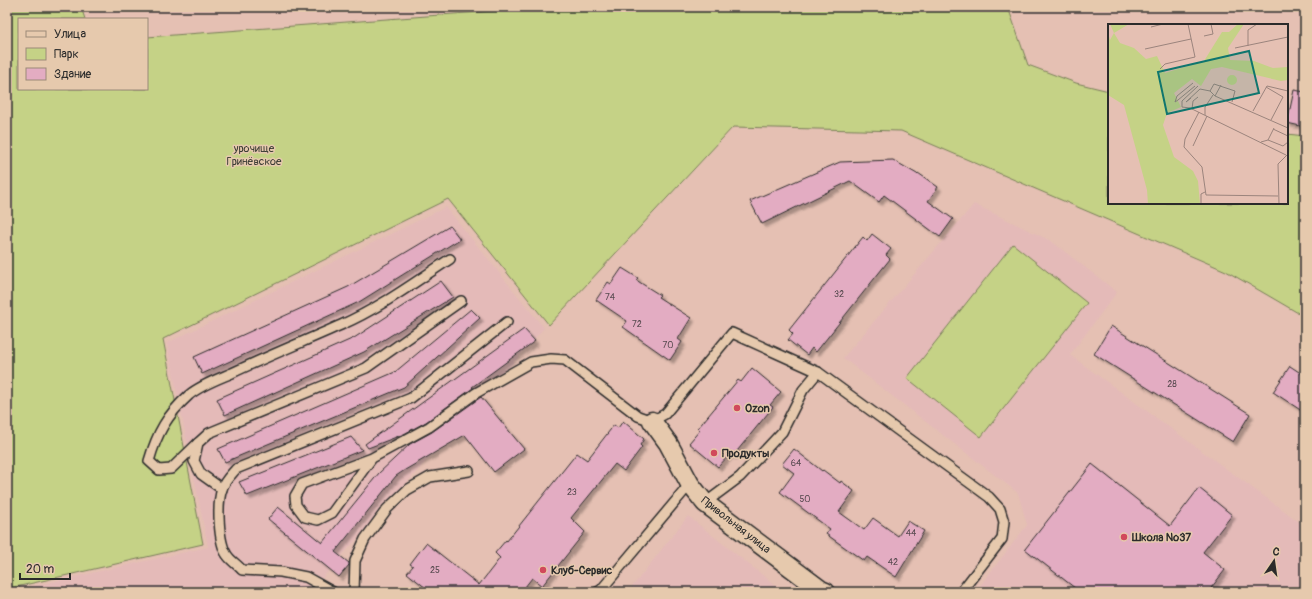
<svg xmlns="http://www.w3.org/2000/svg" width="1312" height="599" font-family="Pangolin,sans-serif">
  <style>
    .built { fill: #e4bab8 }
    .green { fill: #c5d286; stroke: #787e58 }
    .building { fill: #e3acc2; stroke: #2b2b2b; filter: url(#shadow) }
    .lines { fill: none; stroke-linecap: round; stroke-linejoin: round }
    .lane-casing { stroke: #2b2b2b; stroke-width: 12 }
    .street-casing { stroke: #2b2b2b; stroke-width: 21 }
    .lane { stroke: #e6c9ad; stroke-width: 9 }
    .street { stroke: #e6c9ad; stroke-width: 18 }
    .poi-dot { fill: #d1495b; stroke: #e6c9ad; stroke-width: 1.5 }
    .labels { text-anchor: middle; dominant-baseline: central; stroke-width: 3; stroke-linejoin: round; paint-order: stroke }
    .number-label { font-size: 9px; fill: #594b51 }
    .park-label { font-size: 11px; fill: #3a3c34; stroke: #e6c9ad }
    .poi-label { font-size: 11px; font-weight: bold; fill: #2b2b2b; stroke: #e6c9ad; text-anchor: start }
    .street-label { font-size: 11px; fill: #2b2b2b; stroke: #e6c9ad }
    .inset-road { fill: none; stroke: #9b847d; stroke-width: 1 }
    .view { fill: #0f766e; fill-opacity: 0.15; stroke: #0f766e; stroke-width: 2 }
    .inset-edge { fill: none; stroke: #2b2b2b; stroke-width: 2 }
  </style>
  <defs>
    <filter id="shadow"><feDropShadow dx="3.5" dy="3.5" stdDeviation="1" flood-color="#0004"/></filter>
  </defs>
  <rect width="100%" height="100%" fill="#e5c0b3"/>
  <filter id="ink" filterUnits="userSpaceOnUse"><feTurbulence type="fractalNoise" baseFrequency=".025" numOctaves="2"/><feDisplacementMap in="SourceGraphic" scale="8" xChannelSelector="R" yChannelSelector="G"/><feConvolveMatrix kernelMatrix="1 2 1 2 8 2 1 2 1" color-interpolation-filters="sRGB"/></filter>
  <g filter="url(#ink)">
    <g class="built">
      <polygon points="974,204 1051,241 1117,292 1070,355 1305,526 1305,592 975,592 1027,525 1018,493 843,358"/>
      <polygon points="446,207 544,328 310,592 7,592 208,547 167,343"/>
      <polygon points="688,516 784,592 628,592"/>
    </g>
    <g class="green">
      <polygon points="7,7 81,7 85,19 19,19 19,89 147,89 147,37 547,7 1008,7 1028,65 1076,83 1109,91 1109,203 1287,203 1287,134 1305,136 1305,317 1226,271 901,131 733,127 549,325 448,199 163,339 203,544 7,589"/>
      <polygon points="1013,244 1087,303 981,437 907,378"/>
    </g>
    <g class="building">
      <polygon points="1294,90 1305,92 1305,127 1287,123"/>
      <polygon points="893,160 917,174 918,173 938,187 928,201 953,219 940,237 884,195 879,202 850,181 762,224 750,201 840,162"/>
      <polygon points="450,226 460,239 359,302 202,374 194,357 348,287"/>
      <polygon points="872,234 891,249 886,255 890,259 816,352 812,348 807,355 788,340 793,334 789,330 863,237 867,241"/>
      <polygon points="622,268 638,278 636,280 660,295 658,297 691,318 678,339 682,342 670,360 623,327 627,321 596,300 608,282 611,284"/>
      <polygon points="441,281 453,297 364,352 225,415 217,399 354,338"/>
      <polygon points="471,309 480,318 404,387 225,462 218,449 395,372"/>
      <polygon points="1111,326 1250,414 1233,442 1094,354"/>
      <polygon points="524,329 535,341 472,387 473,388 426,422 404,434 368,448 365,444"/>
      <polygon points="1290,366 1305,376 1305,413 1273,392"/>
      <polygon points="752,368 781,392 770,405 773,407 733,456 730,454 718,467 689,443 700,430 698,428 738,380 741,382"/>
      <polygon points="481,397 524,449 494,472 465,435 405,470 396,476 335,552 349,563 349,565 339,577 268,519 278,507 322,543 379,473 410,444 432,432"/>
      <polygon points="623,421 644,439 640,445 642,447 624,471 615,464 571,518 585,532 542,586 532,578 521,592 431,592 407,573 413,566 410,564 426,543 479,585 500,558 495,553 506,540 507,541 577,453 587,460 614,425 618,428"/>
      <polygon points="351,437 362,450 247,496 239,482"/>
      <polygon points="794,449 822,471 823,470 840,483 841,481 854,491 839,512 864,530 873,518 898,536 908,521 924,531 896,577 867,557 864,561 826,534 830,529 780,492 794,473 782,464"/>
      <polygon points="1092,464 1170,526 1199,488 1232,515 1203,552 1225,570 1208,592 1080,592 1025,549"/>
    </g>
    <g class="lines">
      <defs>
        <g id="lane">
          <path d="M198 443 171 469 159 470 149 461C157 433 167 415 189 395 201 385 218 379 232 373 268 356 305 341 341 325 380 308 415 282 450 259"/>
          <polyline points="372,458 332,513 318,520 305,517 296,505 295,496 302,484 372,458 429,427 476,393 531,362 551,359 565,360 638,416 652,421 665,414 732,333 818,372 989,497 1000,509 1004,522 1002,539 961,592"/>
          <polyline points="222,489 201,474 194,461 198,443 209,433 366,368 461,301"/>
          <polyline points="705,503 740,477 782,432 803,390 818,372"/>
          <path d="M333 592 306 577 281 572 242 570C238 565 231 561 227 555 218 542 217 503 222 489 224 481 231 475 236 469L411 398 507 322"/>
          <polyline points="354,592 355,561 365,539 387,509 407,490 430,477 469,471"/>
          <polyline points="597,592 601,590 690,484"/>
        </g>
        <polyline id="street" points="652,421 668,443 690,484 705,503 821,590 826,592"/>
      </defs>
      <use href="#lane" class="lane-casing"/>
      <use href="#street" class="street-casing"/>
      <use href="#lane" class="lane"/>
      <use href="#street" class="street"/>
    </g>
  </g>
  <g class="poi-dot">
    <circle cx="737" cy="408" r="4"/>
    <circle cx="714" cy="453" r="4"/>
    <circle cx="1124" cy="537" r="4"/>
    <circle cx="543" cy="570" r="4"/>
  </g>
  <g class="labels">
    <g class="number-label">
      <text x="839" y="294">32</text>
      <text x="610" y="297">74</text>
      <text x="637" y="324">72</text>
      <text x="668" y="345">70</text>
      <text x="1172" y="384">28</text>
      <text x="796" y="463">64</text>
      <text x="572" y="492">23</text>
      <text x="805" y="499">50</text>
      <text x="911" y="533">44</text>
      <text x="893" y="562">42</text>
      <text x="435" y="570">25</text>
    </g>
    <g class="park-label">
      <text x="254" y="148">урочище<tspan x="254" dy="13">Гринёвское</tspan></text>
    </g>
    <g class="poi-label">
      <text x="745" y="408">Ozon</text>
      <text x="722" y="453">Продукты</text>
      <text x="1132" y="537">Школа №37</text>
      <text x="551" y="570">Клуб-Сервис</text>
    </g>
    <g class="street-label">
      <text transform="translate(736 525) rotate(38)">Привольная улица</text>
    </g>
  </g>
  <g transform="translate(1108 24)">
    <rect width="180" height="180" fill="#e5c0b3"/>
    <path d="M2 0H21L6 9 12 19 26 24 38 35 49 32 57 49 96 37 114 8H121L130 0H136L120 24 122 36 146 37 165 44 180 43V56L173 57 114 43 103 45 93 62 84 55 66 69 73 83 59 89 55 101 66 133 85 147 90 157 92 180H40L39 166 16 81 0 71V9L2 16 6 9ZM119 56a5 5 0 1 1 10 0a5 5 0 1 1-10 0Z" fill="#c5d286"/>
    <path class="inset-road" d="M43 3 55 0M96 12 105 10 103 0M140 22V6L149 0M127 24 180 13M37 25 83 15M52 45 57 40 87 33 80 0M90 62 74 77V83L82 84 178 131M158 63 175 73 163 96M102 67 107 72 180 104M107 72 113 61M83 74 78 78 92 65 102 67 106 60 127 67 124 78M70 76 67 78 69 72 85 59M70 76 87 62M84 85 85 77 90 73M145 87 159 62 180 67M91 88 77 115 76 123 94 143 98 171 170 172M97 91V83L105 71M165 105 180 112M160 116 175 122 180 118M153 118 160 116 166 104M85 122 99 92M93 180V170L97 168M171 180 170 140 180 130"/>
    <path class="view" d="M141 27 151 69 59 90 50 48Z"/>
    <rect width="180" height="180" class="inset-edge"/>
  </g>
  <rect width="1312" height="599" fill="none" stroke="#e6c9ad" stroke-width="24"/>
  <rect x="12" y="12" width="1288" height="575" fill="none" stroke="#2b2b2b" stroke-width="1.5" filter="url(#ink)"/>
  <rect x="18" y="18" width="130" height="72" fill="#e6c9ad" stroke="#9b8a79"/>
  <rect x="26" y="31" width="20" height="6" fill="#e6c9ad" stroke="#9b8a79"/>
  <text x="54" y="38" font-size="12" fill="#2b2b2b">Улица</text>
  <rect x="26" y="48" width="20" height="12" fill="#c5d286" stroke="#9b8a79"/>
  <text x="54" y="58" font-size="12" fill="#2b2b2b">Парк</text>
  <rect x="26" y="68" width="20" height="12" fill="#e3acc2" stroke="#9b8a79"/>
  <text x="54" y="78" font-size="12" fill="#2b2b2b">Здание</text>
  <g transform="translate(1274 561) rotate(13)" stroke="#e6c9ad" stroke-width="3" paint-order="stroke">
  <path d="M0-3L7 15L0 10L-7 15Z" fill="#2b2b2b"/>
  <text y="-6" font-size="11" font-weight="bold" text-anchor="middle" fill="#2b2b2b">С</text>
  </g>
  <path d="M20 573v6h50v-6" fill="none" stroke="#2b2b2b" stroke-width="2"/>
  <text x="26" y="573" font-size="12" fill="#2b2b2b" stroke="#e6c9ad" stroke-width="3" paint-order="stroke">20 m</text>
</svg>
